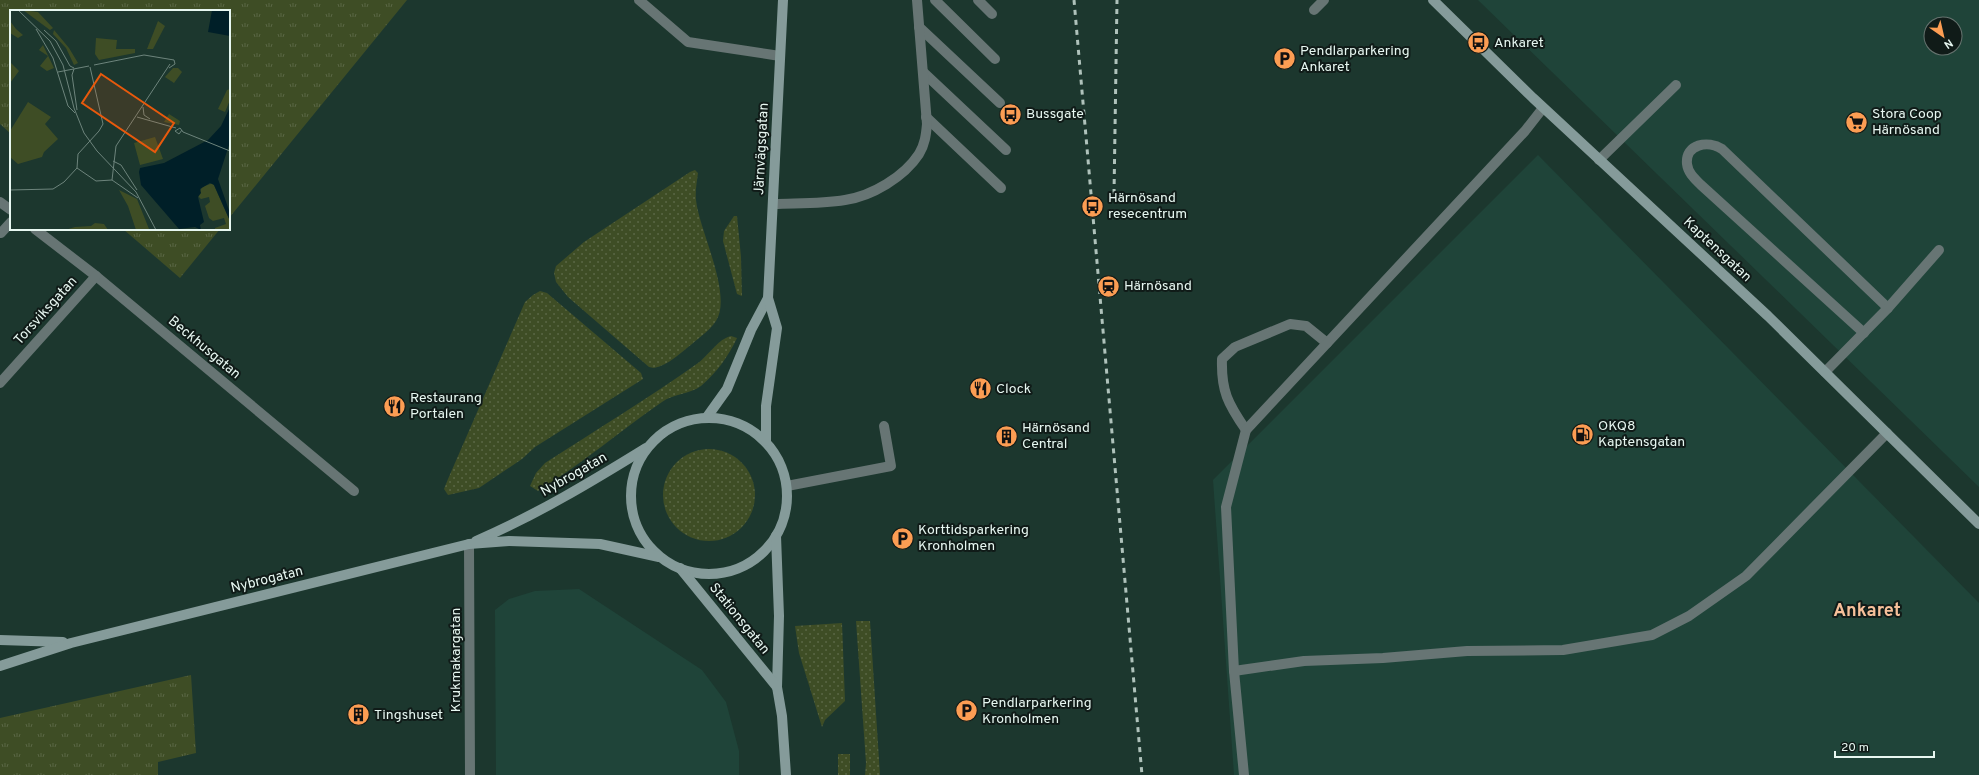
<svg xmlns="http://www.w3.org/2000/svg" width="1979" height="775" font-family="Overpass,sans-serif">
  <style>
    .built { fill: #1f4439; fill-rule: evenodd }
    .grass { fill: url(#grass-dots) }
    .park { fill: url(#park-tufts) }
    .lines { fill: none; stroke-linecap: round; stroke-linejoin: round }
    .lane { stroke: #677574; stroke-width: 10 }
    .street { stroke: #677574; stroke-width: 10 }
    .secondary { stroke: #859b9a; stroke-width: 10 }
    .rail { stroke: #afc2bb; stroke-width: 3; stroke-dasharray: 5 5; stroke-linecap: butt }
    .labels { text-anchor: middle; dominant-baseline: central; stroke-width: 4; stroke-linejoin: round; paint-order: stroke }
    .poi-label { font-size: 14px; fill: #e7f7f1; stroke: #101b18; text-anchor: start }
    .street-label { font-size: 14px; fill: #e7f7f1; stroke: #101b18 }
    .district-label { font-size: 18px; font-weight: bold; fill: #f6c09a; stroke: #101b18 }
    .inset-road { fill: none; stroke: #6d847c; stroke-width: 1 }
    .view { fill: #e8590c; fill-opacity: 0.15; stroke: #e8590c; stroke-width: 2 }
    .inset-edge { fill: none; stroke: #e7f7f1; stroke-width: 2 }
  </style>
  <defs>
    <pattern id="grass-dots" width="8" height="8" patternUnits="userSpaceOnUse"><rect width="8" height="8" fill="#3e4d25"/><path d="M2 2h.1M6 6h.1" fill="none" stroke="#5a6745" stroke-width="1.8" stroke-linecap="round"/></pattern>
    <pattern id="park-tufts" width="24" height="20" patternUnits="userSpaceOnUse"><rect width="24" height="20" fill="#3e4d25"/><path d="M3 7l-1-3M5 7V3M7 7l1-3M15 17l-1-3M17 17v-4M19 17l1-3" fill="none" stroke="#5a6745"/></pattern>
  </defs>
  <rect width="100%" height="100%" fill="#1c372e"/>
  <g class="built">
    <path d="M1478 0H1979V487ZM1931 24H1955V48H1931Z"/>
    <polygon points="1538,155 1979,603 1979,775 1234,775 1213,480"/>
    <polygon points="579,589 702,670 726,702 739,751 739,775 496,775 495,610 509,599 535,591"/>
  </g>
  <g class="grass">
    <path d="M695 170 698 173C697 181 695 191 696 200 699 230 733 295 716 321 710 330 700 337 692 344 680 353 669 365 654 368L649 367 568 297 556 282 554 273 556 266 584 242 690 172Z"/>
    <polygon points="734,216 737,216 741,257 742,296 737,294 723,241 724,231"/>
    <polygon points="540,291 547,293 641,373 643,379 535,447 522,459 479,488 448,495 444,489 448,479 525,302 533,295"/>
    <path d="M731 336 737 338C728 357 717 372 701 386 690 394 673 394 662 402 620 431 582 464 538 491L530 486 536 473 545 463C596 430 649 398 698 363 709 355 718 339 731 336Z"/>
    <circle cx="709" cy="495" r="46"/>
    <polygon points="856,621 870,621 880,775 865,775 866,763"/>
    <polygon points="842,623 845,701 825,720 822,727 799,653 795,626"/>
    <rect x="838" y="754" width="12" height="21"/>
  </g>
  <g class="park">
    <polygon points="0,0 407,0 229,218 229,11 11,11 11,134 0,124"/>
    <polygon points="123,229 220,229 180,278"/>
    <polygon points="191,675 196,753 158,762 158,775 0,775 0,718"/>
  </g>
  <g class="lines">
    <g class="lane">
      <polyline points="935,0 995,59"/>
      <polyline points="978,0 992,14"/>
      <polyline points="1314,10 1324,0"/>
      <polyline points="919,27 1000,103"/>
      <polyline points="923,72 1006,150"/>
      <polyline points="926,117 1001,188"/>
      <polyline points="1599,160 1676,85"/>
      <path d="M774 204C797 203 821 204 845 200 872 196 904 177 919 154 925 144 926 135 927 124L917 0"/>
      <polyline points="1,233 11,222"/>
      <path d="M1864 333 1701 185C1695 179 1688 173 1687 164 1685 144 1708 140 1722 149L1888 308"/>
      <polyline points="1825,372 1888,308 1939,250"/>
      <path d="M1246 430C1228 404 1221 391 1222 359L1235 347 1290 324 1306 326 1327 343"/>
      <polyline points="787,486 891,466 884,426"/>
      <polyline points="1234,671 1304,661 1383,658 1467,651 1563,650 1652,635 1689,616 1746,576 1887,433"/>
      <polyline points="1244,775 1234,671 1226,507 1246,430 1525,131 1543,108"/>
    </g>
    <g class="street">
      <polyline points="639,0 688,42 780,56"/>
      <polyline points="0,202 11,210"/>
      <polyline points="35,229 96,276 354,491"/>
      <polyline points="0,383 96,276"/>
      <polyline points="469,544 470,775"/>
    </g>
    <g class="secondary">
      <polyline points="1433,0 1533,98 1768,316 1979,524"/>
      <polyline points="707,417 727,389 751,330 768,298"/>
      <circle cx="709" cy="496" r="78"/>
      <polyline points="766,441 766,406 777,328 768,298 783,0"/>
      <polyline points="776,536 779,616 777,687 782,716 786,775"/>
      <path d="M476 541C536 515 591 482 646 448"/>
      <polyline points="680,568 777,687"/>
      <polyline points="0,640 63,642"/>
      <polyline points="0,666 71,643 469,544 509,541 600,544 659,557"/>
    </g>
    <g class="rail">
      <polyline points="1074,0 1142,775"/>
      <polyline points="1114,194 1117,0"/>
    </g>
  </g>
  <defs>
    <symbol id="bus-disc" viewBox="-11 -11 22 22"><circle r="9.5" fill="#fc9d53" stroke="#101b18"/><path d="M-5-6H5V4H4V6H2V4H-2V6H-4V4H-5ZM-3.5-4V0h7V-4ZM-3.5 1.2v1.5H-2V1.2ZM2 1.2v1.5H3.5V1.2Z" fill="#111"/></symbol>
    <symbol id="parking-disc" viewBox="-11 -11 22 22"><circle r="9.5" fill="#fc9d53" stroke="#101b18"/><path d="M-3.5-5.5H1a3.5 3.5 0 0 1 0 7H-1V5.5H-3.5ZM-1-3.4V-.6H.8a1.4 1.4 0 0 0 0-2.8Z" fill="#111"/></symbol>
    <symbol id="supermarket-disc" viewBox="-11 -11 22 22"><circle r="9.5" fill="#fc9d53" stroke="#101b18"/><path d="M-6-5.5h2.5l.6 2H6L4.5 2H-2.5L-4.4-4H-6ZM-1.5 3.2a1.3 1.3 0 1 0 .1 0ZM3 3.2a1.3 1.3 0 1 0 .1 0Z" fill="#111"/></symbol>
    <symbol id="station-disc" viewBox="-11 -11 22 22"><circle r="9.5" fill="#fc9d53" stroke="#101b18"/><path d="M-3-6H3Q5-6 5-4V2Q5 4 3 4L4.5 6H3L1.5 4h-3L-3 6H-4.5L-3 4Q-5 4-5 2V-4Q-5-6-3-6ZM-3.5-4v3h7v-3ZM-3.5 1v1.5H-2V1ZM2 1v1.5H3.5V1Z" fill="#111"/></symbol>
    <symbol id="restaurant-disc" viewBox="-11 -11 22 22"><circle r="9.5" fill="#fc9d53" stroke="#101b18"/><path d="M-5-6h1v4h1v-4h1v4h1v-4h1v5L-1.5 .5V6h-2V.5L-5-1ZM5-6V6H3V1.5H1.5Q1.5-4 5-6Z" fill="#111"/></symbol>
    <symbol id="fuel-disc" viewBox="-11 -11 22 22"><circle r="9.5" fill="#fc9d53" stroke="#101b18"/><path d="M-5.5-6h7V0h2V4h1.3V-2.5L3-4.5l.8-.8L6-3V5H2.5V1h-1V6h-7ZM-4.2-4.7v3.2H.2V-4.7Z" fill="#111"/></symbol>
    <symbol id="building-disc" viewBox="-11 -11 22 22"><circle r="9.5" fill="#fc9d53" stroke="#101b18"/><path d="M-4-6H4V6H1V3H-1V6H-4ZM-2.5-4.3h1.7v1.8h-1.7ZM.8-4.3h1.7v1.8H.8ZM-2.5-1h1.7V.8h-1.7ZM.8-1h1.7V.8H.8Z" fill="#111"/></symbol>
  </defs>
  <g fill-rule="evenodd">
    <use href="#bus-disc" x="1466" y="30" width="25" height="25"/>
    <use href="#parking-disc" x="1272" y="46" width="25" height="25"/>
    <use href="#bus-disc" x="998" y="102" width="25" height="25"/>
    <use href="#supermarket-disc" x="1844" y="110" width="25" height="25"/>
    <use href="#bus-disc" x="1080" y="194" width="25" height="25"/>
    <use href="#station-disc" x="1096" y="274" width="25" height="25"/>
    <use href="#restaurant-disc" x="968" y="376" width="25" height="25"/>
    <use href="#restaurant-disc" x="382" y="394" width="25" height="25"/>
    <use href="#fuel-disc" x="1570" y="422" width="25" height="25"/>
    <use href="#building-disc" x="994" y="424" width="25" height="25"/>
    <use href="#parking-disc" x="890" y="526" width="25" height="25"/>
    <use href="#parking-disc" x="954" y="698" width="25" height="25"/>
    <use href="#building-disc" x="346" y="702" width="25" height="25"/>
  </g>
  <g class="labels">
    <g class="poi-label">
      <text x="1494" y="43">Ankaret</text>
      <text x="1300" y="51">Pendlarparkering<tspan x="1300" dy="16">Ankaret</tspan></text>
      <text x="1026" y="114">Bussgate</text>
      <text x="1872" y="114">Stora Coop<tspan x="1872" dy="16">Härnösand</tspan></text>
      <text x="1108" y="198">Härnösand<tspan x="1108" dy="16">resecentrum</tspan></text>
      <text x="1124" y="286">Härnösand</text>
      <text x="996" y="389">Clock</text>
      <text x="410" y="398">Restaurang<tspan x="410" dy="16">Portalen</tspan></text>
      <text x="1598" y="426">OKQ8<tspan x="1598" dy="16">Kaptensgatan</tspan></text>
      <text x="1022" y="428">Härnösand<tspan x="1022" dy="16">Central</tspan></text>
      <text x="918" y="530">Korttidsparkering<tspan x="918" dy="16">Kronholmen</tspan></text>
      <text x="982" y="703">Pendlarparkering<tspan x="982" dy="16">Kronholmen</tspan></text>
      <text x="374" y="715">Tingshuset</text>
    </g>
    <g class="street-label">
      <text transform="translate(762 149) rotate(-87)">Järnvägsgatan</text>
      <text transform="translate(1717 250) rotate(43)">Kaptensgatan</text>
      <text transform="translate(46 311) rotate(-48)">Torsviksgatan</text>
      <text transform="translate(204 348) rotate(40)">Beckhusgatan</text>
      <text transform="translate(574 475) rotate(-30)">Nybrogatan</text>
      <text transform="translate(267 580) rotate(-14)">Nybrogatan</text>
      <text transform="translate(739 619) rotate(51)">Stationsgatan</text>
      <text transform="translate(456 660) rotate(-90)">Krukmakargatan</text>
    </g>
    <g class="district-label">
      <text x="1867" y="611">Ankaret</text>
    </g>
  </g>
  <g transform="translate(10 10)">
    <rect width="220" height="220" fill="#1c372e"/>
    <path d="M109 180 127 189 139 219 126 220 118 196Z" fill="#3e4d25"/>
    <path d="M13 0 28 2 43 18 40 20ZM0 11 6 19 13 25 8 28 0 23ZM44 20 59 38 68 53 64 55 56 38 43 24ZM33 35 44 58 37 61 30 56 38 46 29 40Z" fill="#3e4d25"/>
    <path d="M86 28 107 30 106 39H125V43L89 50 85 44ZM1 53 9 61 0 73V54ZM163 58H168L172 62 164 73 155 67ZM220 79V90L215 102 208 99 217 80ZM18 92 41 107 35 114 48 129 34 142 32 147 8 154 0 147V121ZM159 104 170 111 169 115 154 112ZM145 127 153 149 130 155 124 133ZM203 173 220 211 219 220H205V218L216 214 214 208 203 211 199 208 195 196 200 192 199 187 191 189 188 186 192 177ZM85 213 94 214 98 220H55L65 217 81 216Z" fill="#3e4d25"/>
    <path d="M148 11 155 16 143 39H137Z" fill="#3e4d25"/>
    <path d="M202 0H220V26L198 22ZM220 97V132L208 169 220 203V211L204 175 200 173 190 179 191 183 188 187 194 212 190 215 191 220 185 217 169 219 131 175 129 162 130 158 154 153 198 130 211 116Z" fill="#001f28"/>
    <path class="inset-road" d="M8 0 40 31 53 55 64 98 74 123 87 141 126 182 146 220M26 19 43 48 58 96 65 103M34 20 46 31 60 56 64 58M84 55 134 45 164 50 165 54 159 58M64 59 62 65 67 100M48 62 79 56M133 97 134 105 140 109M127 107 166 118M172 120 169 124 165 121 170 118 173 122 220 141M103 151 111 155 127 180M67 158 86 171 102 170 106 136 160 54M67 158 68 144 89 121 93 114 80 57M102 170 128 188M0 180 43 179 54 172 67 158"/>
    <path class="view" d="M91 64 164 113 145 142 72 93Z"/>
    <rect width="220" height="220" class="inset-edge"/>
  </g>
  <g transform="translate(1943 36) rotate(146)"><circle r="19" fill="#101b18" stroke="#66736f"/>
  <path d="M0-3L7 15L0 10L-7 15Z" fill="#fc9d53"/>
  <text y="-6" font-size="11" font-weight="bold" text-anchor="middle" fill="#e7f7f1">N</text>
  </g>
  <path d="M1835 751v6h99v-6" fill="none" stroke="#e7f7f1" stroke-width="2"/>
  <text x="1841" y="751" font-size="12" fill="#e7f7f1" stroke="#101b18" stroke-width="3" paint-order="stroke">20 m</text>
</svg>
